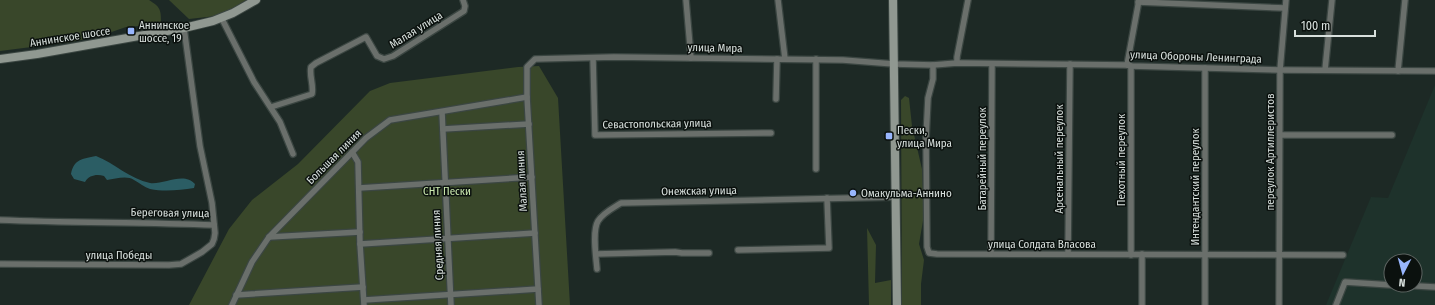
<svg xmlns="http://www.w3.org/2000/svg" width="1435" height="305" font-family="'Fira Sans Condensed',sans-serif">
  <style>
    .built { fill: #1e322b; fill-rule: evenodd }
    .green { fill: #39472a }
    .water { fill: #2b5d64 }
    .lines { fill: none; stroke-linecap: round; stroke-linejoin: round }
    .minor-casing { stroke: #3b4642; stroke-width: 8 }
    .secondary-casing { stroke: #3b4642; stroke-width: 10 }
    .minor { stroke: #6a6f6b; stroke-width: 5.5 }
    .secondary { stroke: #909891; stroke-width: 8 }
    .poi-dot { fill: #98b6fd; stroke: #0b110e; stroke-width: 1.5 }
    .labels { text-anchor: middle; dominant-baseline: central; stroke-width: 3; stroke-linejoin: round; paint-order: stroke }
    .poi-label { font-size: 11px; fill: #d8e0dd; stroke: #0b110e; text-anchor: start }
    .street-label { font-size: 11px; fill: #d8e0dd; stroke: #0b110e }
    .park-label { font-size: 11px; fill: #cdebb0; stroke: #0b110e }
  </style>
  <rect width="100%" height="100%" fill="#1d2925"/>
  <path class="built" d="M1435 85V305H1326L1371 197 1388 198ZM1391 261H1415V285H1391Z"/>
  <g class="green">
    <path d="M0 0H149C160 7 161 9 161 22L153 25 126 27 100 36 71 42 0 51Z"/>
    <polygon points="169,0 246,0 230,10 216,16 189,19"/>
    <polygon points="539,66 558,98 570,305 189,305 229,229 252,200 298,164 370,91 390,83 518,67"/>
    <polygon points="905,96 909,98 912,126 922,169 924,215 919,244 924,260 921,284 921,305 902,305 901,100"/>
    <polygon points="867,228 876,245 875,283 891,280 891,305 869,305"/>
  </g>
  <path class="water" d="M96 156C114 163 130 179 150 183 163 185 184 171 195 184L194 188C180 190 165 192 150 189 144 187 140 183 134 180 127 175 115 179 107 180L104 176C97 174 89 175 85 182L74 179 71 174C74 159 82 159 96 156Z"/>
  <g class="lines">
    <defs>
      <g id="minor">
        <polyline points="686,0 691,58"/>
        <polyline points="778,0 785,59"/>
        <polyline points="1138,2 1285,8"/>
        <polyline points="221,17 254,82 280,122 293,154"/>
        <polyline points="593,58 595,135 771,133"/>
        <polyline points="816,59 816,169"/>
        <polyline points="957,63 957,57 968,0"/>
        <polyline points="933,65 933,79 928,98 926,138 927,247 929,253 937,254 1343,255"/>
        <polyline points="1127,65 1139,0"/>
        <polyline points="1205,68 1205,305"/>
        <polyline points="1325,70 1332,0"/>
        <polyline points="1398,71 1405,0"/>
        <polyline points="776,99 777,59"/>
        <path d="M271 107 312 94C314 85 309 76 311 67L316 63 366 37 377 56 384 59 393 56 464 11 465 6 463 0"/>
        <polyline points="442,112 451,305"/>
        <polyline points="443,129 529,124"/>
        <polyline points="1280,135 1392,135"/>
        <polyline points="352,152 358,162 360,244 364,305"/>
        <polyline points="359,188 532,177"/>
        <path d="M0 220C71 223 143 222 214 225"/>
        <polyline points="269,237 360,232"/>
        <polyline points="360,244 535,233"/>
        <polyline points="738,250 829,248 827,198"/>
        <polyline points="596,254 675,252 682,253 709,253"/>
        <polyline points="991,254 992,64"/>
        <polyline points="1068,254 1070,64"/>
        <polyline points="1142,254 1142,305"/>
        <polyline points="1131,255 1131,66"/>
        <polyline points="0,264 169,265 181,264 202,252 212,244 214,239 215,233 212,203 200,146 184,28"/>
        <path d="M597 269C596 257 592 231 598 221 603 213 613 208 621 203L896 197"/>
        <polyline points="1399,285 1435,287"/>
        <polyline points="236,295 363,287"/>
        <polyline points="364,300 538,289"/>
        <polyline points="232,305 252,262 269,237 366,138 390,120 527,97"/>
        <polyline points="539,305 527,97 527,67 535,59 614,57 843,60 894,64 933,65 957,63 1127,65 1131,66 1280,70 1435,71"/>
        <polyline points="1279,305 1280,70 1286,0"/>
        <polyline points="1336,305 1345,282 1391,285"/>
      </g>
      <g id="secondary">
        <polyline points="893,0 897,305"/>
        <polyline points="0,59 37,54 184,28 213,21 233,13 256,0"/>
      </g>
    </defs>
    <use href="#minor" class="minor-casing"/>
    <use href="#secondary" class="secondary-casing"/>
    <use href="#minor" class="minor"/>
    <use href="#secondary" class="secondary"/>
  </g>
  <g class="poi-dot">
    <rect x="127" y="27" width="8" height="8" rx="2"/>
    <rect x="885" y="132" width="8" height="8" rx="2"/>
    <circle cx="853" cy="193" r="4"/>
  </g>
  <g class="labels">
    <g class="poi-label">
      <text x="139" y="25">Аннинское<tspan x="139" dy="13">шоссе, 19</tspan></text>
      <text x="897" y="130">Пески,<tspan x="897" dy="13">улица Мира</tspan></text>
      <text x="861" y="193">Омакульма-Аннино</text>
    </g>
    <g class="street-label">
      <text transform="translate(416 30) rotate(-32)">Малая улица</text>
      <text transform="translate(70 37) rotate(-9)">Аннинское шоссе</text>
      <text transform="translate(715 48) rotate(1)">улица Мира</text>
      <text transform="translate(1196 57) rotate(2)">улица Обороны Ленинграда</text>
      <text transform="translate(657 124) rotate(-1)">Севастопольская улица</text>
      <text transform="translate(1270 152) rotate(-90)">переулок Артиллеристов</text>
      <text transform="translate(334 157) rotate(-45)">Большая линия</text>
      <text transform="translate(982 159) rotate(-90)">Батарейный переулок</text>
      <text transform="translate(1059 159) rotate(-90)">Арсенальный переулок</text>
      <text transform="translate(1121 160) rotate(-90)">Пехотный переулок</text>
      <text transform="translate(522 181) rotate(-93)">Малая линия</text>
      <text transform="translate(1195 187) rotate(-90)">Интендантский переулок</text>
      <text transform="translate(699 191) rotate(-1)">Онежская улица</text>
      <text transform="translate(170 213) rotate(1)">Береговая улица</text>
      <text x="1042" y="244">улица Солдата Власова</text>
      <text transform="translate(438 245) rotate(-93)">Средняя линия</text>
      <text x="119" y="255">улица Победы</text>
    </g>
    <g class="park-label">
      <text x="447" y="191">СНТ Пески</text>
    </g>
  </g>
  <g transform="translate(1403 273) rotate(186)"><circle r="19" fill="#0b110e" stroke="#5d6461"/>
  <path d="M0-3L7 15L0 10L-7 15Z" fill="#98b6fd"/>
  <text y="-6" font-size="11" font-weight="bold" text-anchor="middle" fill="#d8e0dd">N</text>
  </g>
  <path d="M1295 30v6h80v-6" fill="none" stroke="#d8e0dd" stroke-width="2"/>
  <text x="1301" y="30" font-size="12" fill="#d8e0dd" stroke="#0b110e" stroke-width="3" paint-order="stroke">100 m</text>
</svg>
